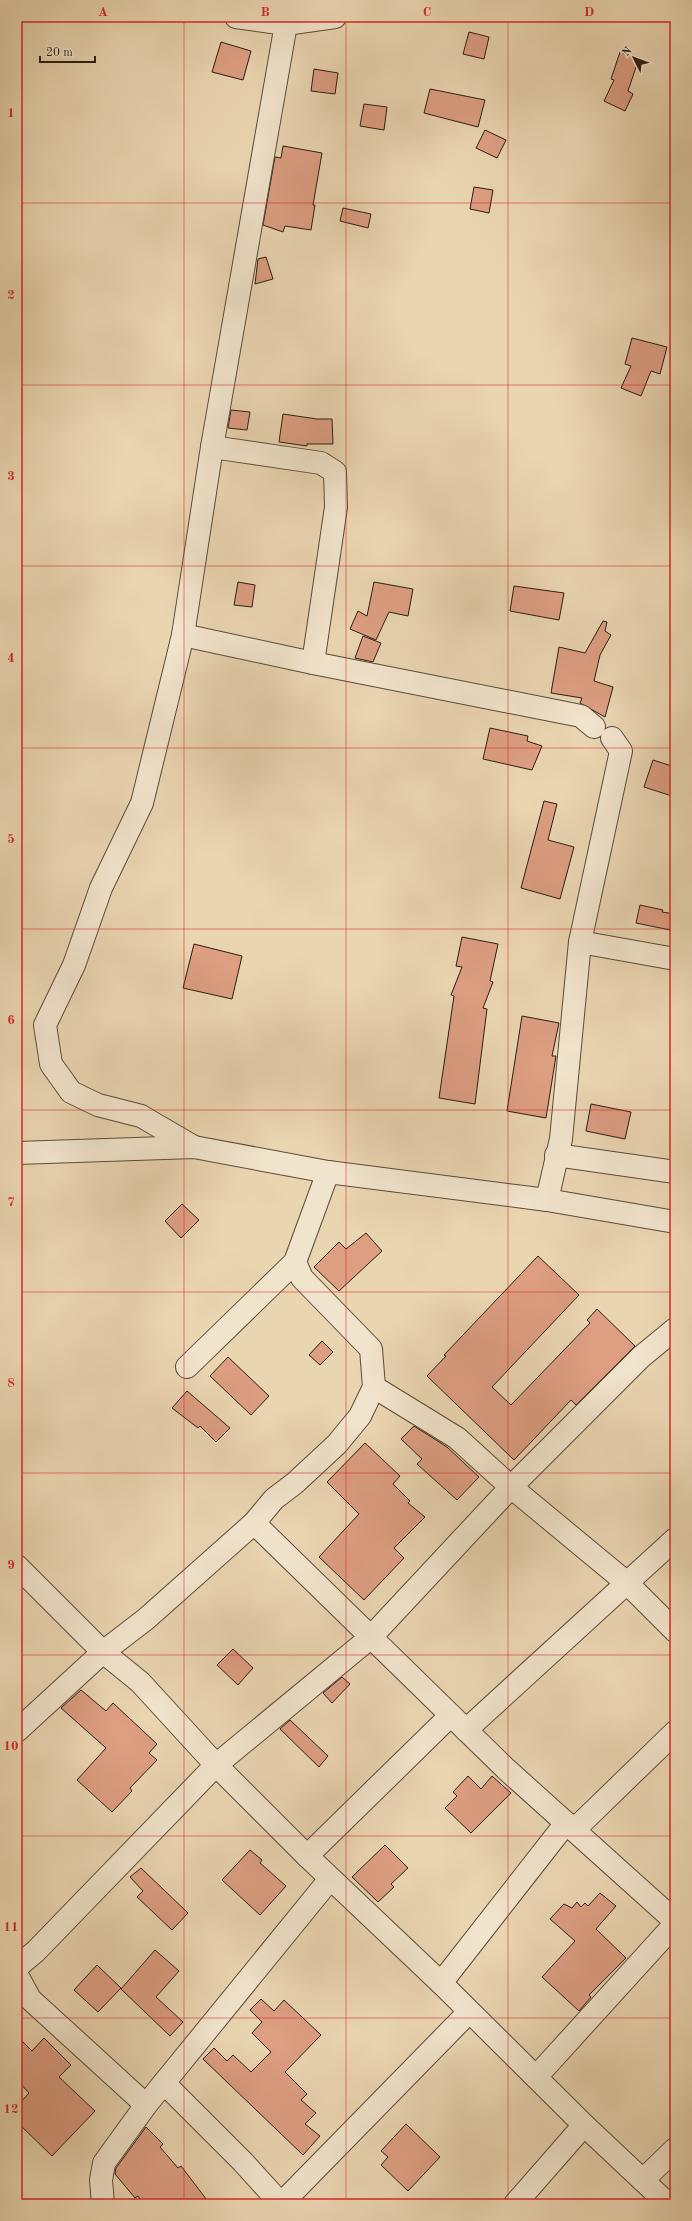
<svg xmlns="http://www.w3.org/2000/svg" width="692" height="2221" font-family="'Old Standard TT',serif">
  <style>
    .building { fill: #dd9e82; stroke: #2b1d13 }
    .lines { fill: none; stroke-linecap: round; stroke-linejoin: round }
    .minor-casing { stroke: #5b4b3a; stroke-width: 24 }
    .minor { stroke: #f1e4cc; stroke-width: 22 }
    .grid { fill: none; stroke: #d62828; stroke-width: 1; stroke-opacity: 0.55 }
    .neatline { fill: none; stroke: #d62828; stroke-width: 1.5 }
    .grid-label { font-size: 13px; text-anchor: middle; font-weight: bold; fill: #d62828 }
  </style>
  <rect width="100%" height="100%" fill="#ead5b1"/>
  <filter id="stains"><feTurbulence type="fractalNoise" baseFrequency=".005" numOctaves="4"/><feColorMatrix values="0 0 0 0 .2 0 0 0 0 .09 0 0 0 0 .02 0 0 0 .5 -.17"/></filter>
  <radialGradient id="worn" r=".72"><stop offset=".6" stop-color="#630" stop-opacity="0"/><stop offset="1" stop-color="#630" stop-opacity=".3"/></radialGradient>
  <g class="building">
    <polygon points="469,32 489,37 484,59 463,54"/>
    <polygon points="221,42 251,51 243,80 212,72"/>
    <polygon points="620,52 639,58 628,91 633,94 625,111 604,101 614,80 611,79"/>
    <polygon points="314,69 338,73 335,94 311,91"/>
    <polygon points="430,89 485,100 478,127 424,113"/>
    <polygon points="364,104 387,107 384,130 360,126"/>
    <polygon points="485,130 506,140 497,158 476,148"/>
    <polygon points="283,146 322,153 313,205 315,205 311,230 285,226 283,232 263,225 275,157 281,158"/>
    <polygon points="474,187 493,190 489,213 470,209"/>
    <polygon points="343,208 371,214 368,228 340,221"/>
    <polygon points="266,257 273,279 255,284 258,259"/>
    <polygon points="632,338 667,347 660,374 651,371 641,396 621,388 631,366 625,364"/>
    <polygon points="231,410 250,412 247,430 228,428"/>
    <polygon points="283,414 317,419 332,419 333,444 307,444 307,446 279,442"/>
    <polygon points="238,582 255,585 252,607 234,605"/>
    <polygon points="374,582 413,589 408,616 389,612 376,640 350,629 358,611 367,616"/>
    <polygon points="514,586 564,593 559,620 510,611"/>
    <polygon points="603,621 607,622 605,631 611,635 600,655 594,681 613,687 605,717 580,703 582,698 551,693 559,647 585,653"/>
    <polygon points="363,636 381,643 373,662 355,658"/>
    <polygon points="490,728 528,736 527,741 542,746 532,770 483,759"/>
    <polygon points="653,760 675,767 675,797 644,787"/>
    <polygon points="544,801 557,804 548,840 574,847 560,899 521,888"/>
    <polygon points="640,905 663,910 662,912 675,914 675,931 636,923"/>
    <polygon points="462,937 498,944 490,981 493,982 483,1008 487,1009 475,1104 439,1098 454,996 451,995 462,967 456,966"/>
    <polygon points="194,944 242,956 232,999 183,988"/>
    <polygon points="522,1016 559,1023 552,1056 556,1056 546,1118 507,1111"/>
    <polygon points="591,1104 631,1112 625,1139 586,1131"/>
    <polygon points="182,1204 199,1220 181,1238 165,1221"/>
    <polygon points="366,1233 382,1251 339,1291 314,1267 339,1242 346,1249"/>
    <polygon points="538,1256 579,1295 492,1387 511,1405 590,1323 587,1320 597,1309 635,1346 576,1405 571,1400 514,1460 427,1376 446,1356 444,1355"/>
    <polygon points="322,1341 333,1352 320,1365 309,1355"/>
    <polygon points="228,1357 269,1396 251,1415 210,1376"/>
    <polygon points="187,1391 230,1428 216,1442 200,1426 198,1428 172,1408"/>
    <polygon points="414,1426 447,1447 479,1477 457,1500 417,1464 422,1459 401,1439"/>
    <polygon points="365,1443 400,1476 393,1484 410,1501 408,1503 425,1517 394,1548 404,1558 364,1600 319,1557 359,1514 327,1482"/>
    <polygon points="233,1649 253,1668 238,1685 217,1665"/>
    <polygon points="342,1677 350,1684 332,1703 323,1693"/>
    <polygon points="81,1690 106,1711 113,1703 157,1744 149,1753 157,1760 130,1788 132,1791 112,1812 77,1780 106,1748 61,1708"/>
    <polygon points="290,1720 328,1756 319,1767 280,1729"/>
    <polygon points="468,1776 481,1789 492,1776 511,1793 471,1833 445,1808 457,1796 453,1792"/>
    <polygon points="385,1845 408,1868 391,1884 394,1887 378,1902 352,1877"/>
    <polygon points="250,1850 262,1860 260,1863 286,1886 260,1915 222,1880"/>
    <polygon points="141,1868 188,1913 172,1930 137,1897 143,1891 130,1877"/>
    <polygon points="600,1893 616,1906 596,1929 626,1958 589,1995 591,1997 579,2011 542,1977 575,1941 550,1919 564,1904 572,1908 577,1902 581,1907 585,1903 588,1906"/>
    <polygon points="155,1950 179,1971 156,1997 183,2022 170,2036 121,1989"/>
    <polygon points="97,1965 121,1988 98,2012 74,1990"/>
    <polygon points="261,1999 274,2011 284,2000 321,2035 285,2072 307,2094 301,2100 316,2113 305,2124 320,2136 303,2155 203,2059 214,2048 227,2061 233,2055 251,2072 271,2052 252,2033 262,2022 250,2010"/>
    <polygon points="17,2036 32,2051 44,2038 71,2065 59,2077 95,2111 52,2156 17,2122 17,2106 29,2093 17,2080"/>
    <polygon points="406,2124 440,2157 408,2191 381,2165 388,2157 381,2151"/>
    <polygon points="146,2127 163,2144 160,2147 178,2168 181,2166 210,2204 143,2204 138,2196 135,2198 115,2174 116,2168"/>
  </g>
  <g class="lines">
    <defs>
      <g id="minor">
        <polyline points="286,24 335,17"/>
        <polyline points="212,447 321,463 335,472 336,507 313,663"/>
        <polyline points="183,635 313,663 581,716 594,727"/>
        <polyline points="580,942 621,751 612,738"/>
        <polyline points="194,1147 141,1116 98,1105 71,1092 51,1064 45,1025 74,965 101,888 142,803 183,635 212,447 286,24 236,17"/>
        <polyline points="17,1153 194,1147 328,1172 547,1200 675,1222"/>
        <polyline points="556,1155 675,1172"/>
        <polyline points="328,1172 295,1262 302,1278 371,1349 374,1387 360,1416 337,1444 295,1483 274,1499 254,1523 146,1619 103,1652 140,1682 216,1765 307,1856 441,1983 584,2125 668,2204"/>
        <polyline points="547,1200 561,1139 580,942 675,959"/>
        <polyline points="187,1367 295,1262"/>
        <polyline points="374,1387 457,1438 511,1487 627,1583 675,1631"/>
        <polyline points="254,1523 506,1769 675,1921"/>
        <polyline points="17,1566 103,1652 17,1731"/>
        <polyline points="466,1730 675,1539"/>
        <polyline points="574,1830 675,1732"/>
        <polyline points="307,1856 450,1716"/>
        <polyline points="17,1967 36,1951 216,1765 370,1638 511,1487 641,1357 675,1329"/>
        <polyline points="17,1975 30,1999 146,2105"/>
        <polyline points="441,1983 566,1823"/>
        <polyline points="536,2077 675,1924"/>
        <polyline points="164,2083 243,2162 281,2204"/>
        <polyline points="643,2180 675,2149"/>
        <polyline points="103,2204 101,2180 104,2163 146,2105 330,1879"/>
        <polyline points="281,2204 469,2012"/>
        <polyline points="515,2204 584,2125"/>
      </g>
    </defs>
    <use href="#minor" class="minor-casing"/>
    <use href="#minor" class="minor"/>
  </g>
  <path class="grid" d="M184 17V2204M346 17V2204M508 17V2204M17 203H675M17 385H675M17 566H675M17 748H675M17 929H675M17 1110H675M17 1292H675M17 1473H675M17 1655H675M17 1836H675M17 2018H675"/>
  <rect width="692" height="2221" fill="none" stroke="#ead5b1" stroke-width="44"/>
  <g transform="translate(634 58) rotate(312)" stroke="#f1e4cc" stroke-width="3" paint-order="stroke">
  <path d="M0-3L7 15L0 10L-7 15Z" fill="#2b1d13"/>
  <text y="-6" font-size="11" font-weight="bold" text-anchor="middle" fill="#2b1d13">N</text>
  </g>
  <path d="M40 56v6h55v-6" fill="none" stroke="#2b1d13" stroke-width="2"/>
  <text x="46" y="56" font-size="12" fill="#2b1d13" stroke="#f1e4cc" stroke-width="3" paint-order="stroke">20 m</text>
  <rect x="22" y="22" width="648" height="2177" class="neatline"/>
  <g class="grid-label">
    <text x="103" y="16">A</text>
    <text x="265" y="16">B</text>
    <text x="427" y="16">C</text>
    <text x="589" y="16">D</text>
    <text x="11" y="117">1</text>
    <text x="11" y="299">2</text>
    <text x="11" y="480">3</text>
    <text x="11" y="662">4</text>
    <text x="11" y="843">5</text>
    <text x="11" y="1024">6</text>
    <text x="11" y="1206">7</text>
    <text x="11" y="1387">8</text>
    <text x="11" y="1569">9</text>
    <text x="11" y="1750">10</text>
    <text x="11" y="1931">11</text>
    <text x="11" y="2113">12</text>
  </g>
  <rect width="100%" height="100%" filter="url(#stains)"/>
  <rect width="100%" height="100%" fill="url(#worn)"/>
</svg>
